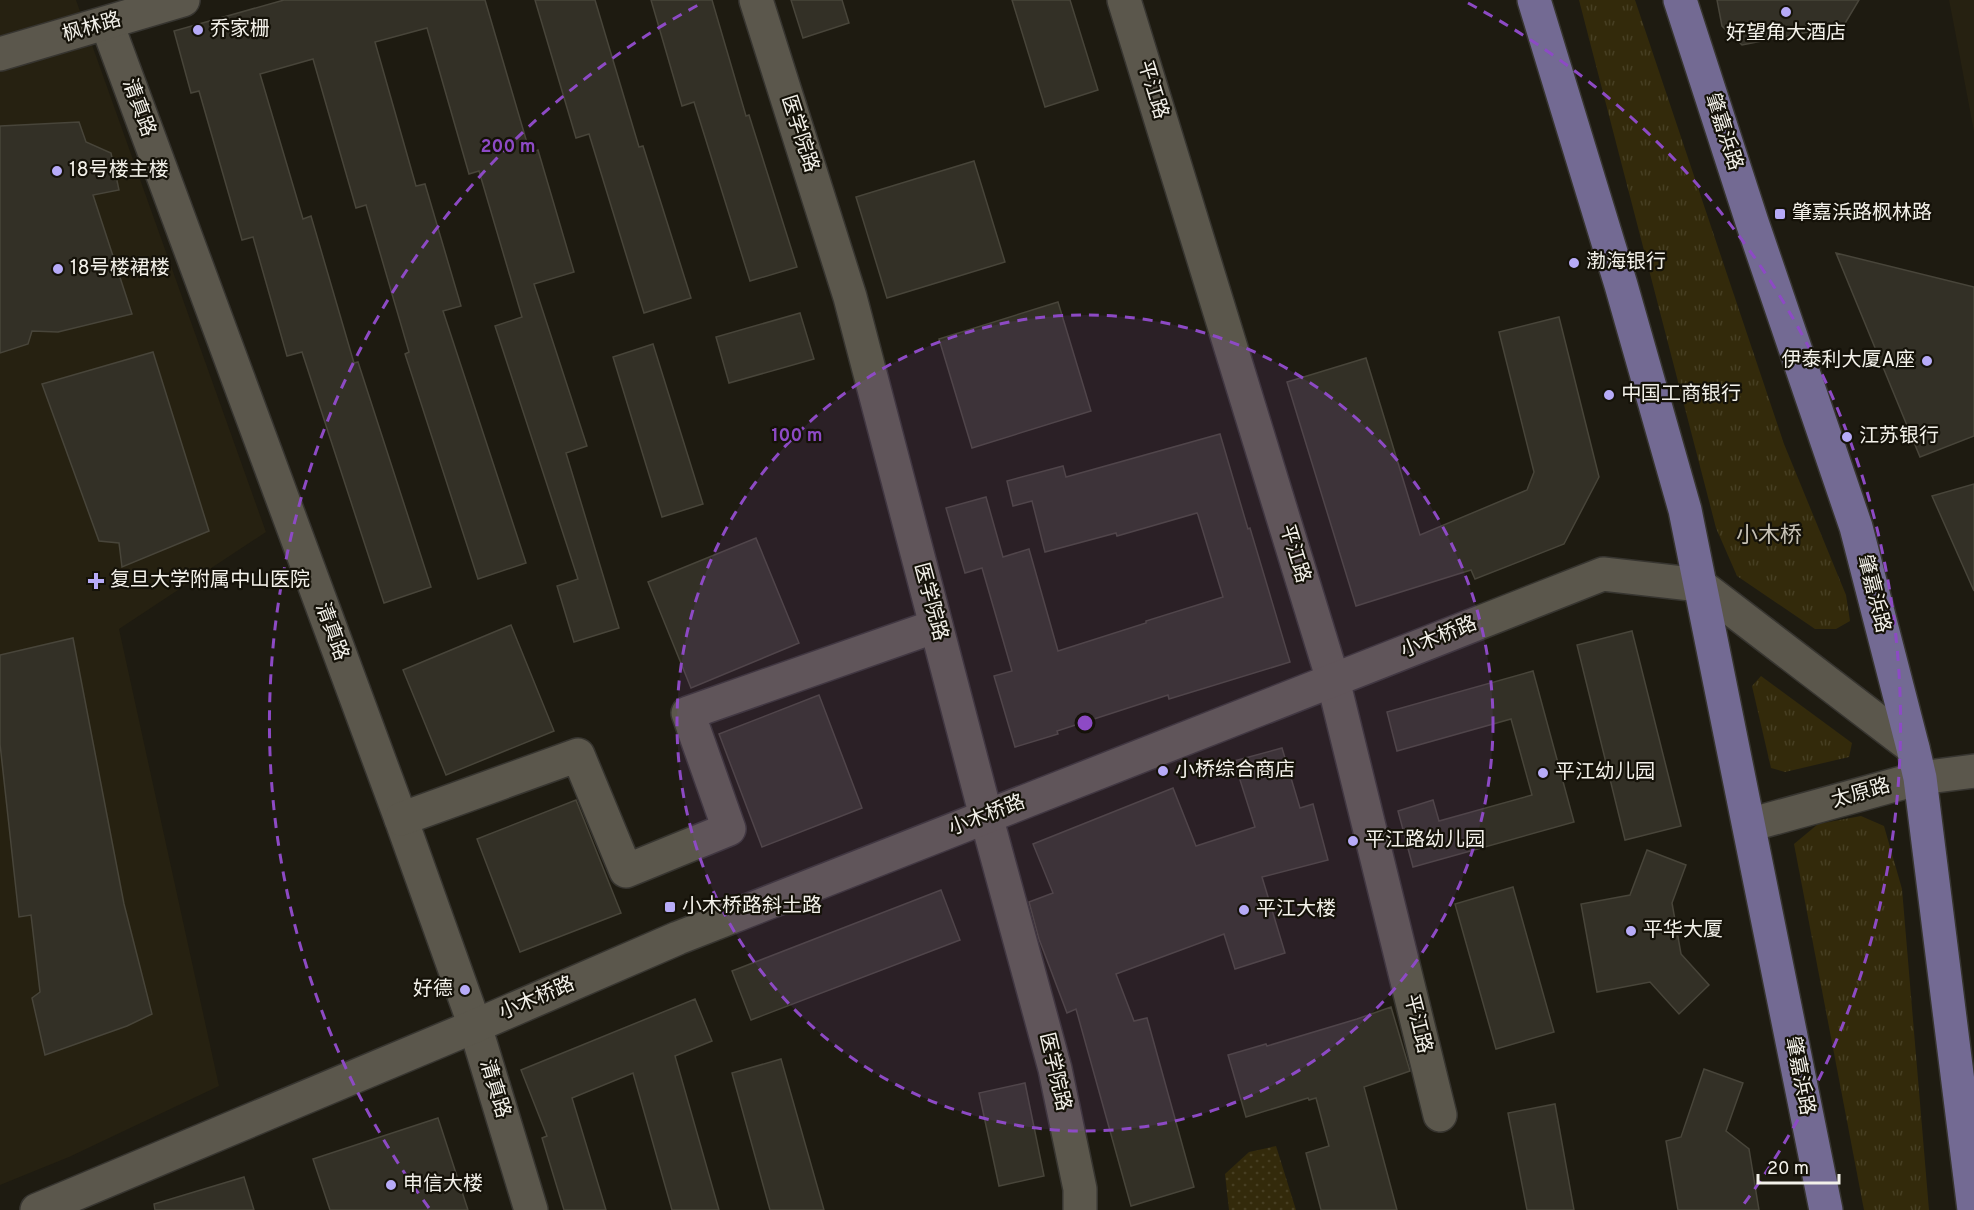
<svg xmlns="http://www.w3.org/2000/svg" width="1974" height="1210" font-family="Overpass,'Noto Sans SC',sans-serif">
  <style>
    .built { fill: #262111 }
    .grass { fill: url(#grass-tufts) }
    .park { fill: url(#park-dots) }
    .building { fill: #333026; stroke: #48453a; stroke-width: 1.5 }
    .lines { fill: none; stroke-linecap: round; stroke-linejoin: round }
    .minor-casing { stroke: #373530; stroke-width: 36 }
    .major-casing { stroke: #373530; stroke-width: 36 }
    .minor { stroke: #5b574c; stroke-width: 33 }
    .major { stroke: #736a93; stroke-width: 33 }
    .ring { fill: none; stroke: #8d4ac5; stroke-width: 3; stroke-dasharray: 10 8 }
    .poi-dot { fill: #b7abf8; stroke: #151209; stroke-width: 2 }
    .labels { text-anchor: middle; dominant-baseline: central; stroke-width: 4.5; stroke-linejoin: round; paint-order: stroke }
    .street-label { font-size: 20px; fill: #f3f1ea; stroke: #151209 }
    .poi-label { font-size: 20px; fill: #f3f1ea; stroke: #151209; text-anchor: start }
    .quarter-label { font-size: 22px; fill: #c6c1b5; stroke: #151209 }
    .centre { fill: #8d4ac5; stroke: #151209; stroke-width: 3 }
    .ring-label { font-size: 18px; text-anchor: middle; font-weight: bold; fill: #8d4ac5; stroke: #151209; stroke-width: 4.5; stroke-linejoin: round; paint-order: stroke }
  </style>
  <defs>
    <pattern id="grass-tufts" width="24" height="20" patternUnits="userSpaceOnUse" patternTransform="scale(1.5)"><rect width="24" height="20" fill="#332a0b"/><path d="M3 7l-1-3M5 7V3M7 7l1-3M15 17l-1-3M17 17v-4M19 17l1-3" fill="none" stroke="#473f23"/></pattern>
    <pattern id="park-dots" width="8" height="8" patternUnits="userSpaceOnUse" patternTransform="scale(1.5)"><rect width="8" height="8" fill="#332a0b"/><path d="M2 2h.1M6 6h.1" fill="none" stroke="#473f23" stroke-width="1.8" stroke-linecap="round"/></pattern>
  </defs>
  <rect width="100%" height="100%" fill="#1e1b11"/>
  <g class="built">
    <polygon points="0,0 76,0 266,532 119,629 219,1086 69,1157 0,1185"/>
    <polygon points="1949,0 1974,0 1974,132 1955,31"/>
  </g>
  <g class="grass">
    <polygon points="1579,0 1635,0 1784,444 1846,595 1850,621 1836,629 1815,629 1737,576 1716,528"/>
    <polygon points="1761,676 1852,743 1849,757 1785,772 1771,768 1752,686"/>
    <polygon points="1861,816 1884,826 1902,889 1929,1210 1864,1210 1794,844 1818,824"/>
  </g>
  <polygon class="park" points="1276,1146 1296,1210 1229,1210 1225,1174 1249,1152"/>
  <g class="building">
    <polygon points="284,0 485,0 530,153 538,150 574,272 534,284 587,446 566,453 619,628 574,642 557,586 578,579 495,326 522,317 479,171 469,174 427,28 375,42 416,186 425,184 461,306 443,311 526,563 478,579 405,354 409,352 366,205 356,208 313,59 260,74 303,219 311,216 354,363 358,362 431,587 384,603 302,352 287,356 253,237 242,240 199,91 191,93 174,31"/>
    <polygon points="535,0 595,0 639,147 643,146 691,298 644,313 589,134 576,138"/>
    <polygon points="651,0 712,0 746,116 749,115 797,267 750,281 694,102 682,106"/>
    <polygon points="791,0 842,0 849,23 803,38"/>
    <polygon points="1012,0 1070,0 1098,90 1045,107"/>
    <polygon points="1717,0 1859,0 1844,25 1742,45 1722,26"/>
    <polygon points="79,122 86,142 111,153 119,190 93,195 132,314 58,332 32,331 28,344 0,353 0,126"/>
    <polygon points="974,161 1005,262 887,298 856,197"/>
    <polygon points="1836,253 1974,287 1974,436 1920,457"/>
    <polygon points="1058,302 1091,411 972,448 939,339"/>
    <polygon points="800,313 814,359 729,383 716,337"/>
    <polygon points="1559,317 1599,477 1564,544 1475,579 1471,570 1356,606 1287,382 1366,358 1420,535 1527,490 1534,472 1499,332"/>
    <polygon points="653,344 703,504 662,517 613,357"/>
    <polygon points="153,352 209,531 122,567 119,543 99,541 42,384"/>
    <polygon points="1220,434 1248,529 1250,528 1290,662 1169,699 1168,695 1057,731 1058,734 1015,747 994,676 1012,671 982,568 965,573 946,508 986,497 1003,557 1029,549 1058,651 1146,623 1146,621 1223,597 1198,515 1197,513 1117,536 1116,533 1045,552 1032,501 1013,506 1007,481 1063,466 1066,477"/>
    <polygon points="1974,484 1974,591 1932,496"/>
    <polygon points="756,538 799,643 691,688 648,582"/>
    <polygon points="511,625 554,731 446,775 403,670"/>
    <polygon points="1632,631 1681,826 1625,840 1577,645"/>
    <polygon points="73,638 124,904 152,1014 127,1026 45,1055 32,998 40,992 31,915 19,917 0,744 0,655"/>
    <polygon points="1533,671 1574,822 1413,867 1398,811 1433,800 1439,821 1532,795 1511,719 1397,751 1387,712"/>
    <polygon points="819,695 862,808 762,847 719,734"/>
    <polygon points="1282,748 1300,808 1313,804 1328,860 1262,877 1285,953 1235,969 1224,934 1116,974 1134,1021 1147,1018 1194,1187 1131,1206 1076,1009 1067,1013 1039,939 1029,902 1053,893 1033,844 1173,788 1196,846 1255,827 1234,761"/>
    <polygon points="576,800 621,913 520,952 477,839"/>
    <polygon points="1647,850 1686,865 1672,903 1681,954 1709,985 1679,1014 1650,982 1597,992 1581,904 1630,895"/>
    <polygon points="1513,887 1554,1032 1496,1049 1455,904"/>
    <polygon points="941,890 960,940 751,1020 732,971"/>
    <polygon points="695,999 712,1041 675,1056 719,1210 672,1210 633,1073 572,1098 606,1210 564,1210 542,1138 547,1136 521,1070"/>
    <polygon points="1391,1007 1410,1071 1364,1087 1397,1210 1321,1210 1306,1153 1329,1146 1316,1098 1309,1100 1308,1098 1246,1117 1228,1055 1266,1044 1267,1046 1357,1019"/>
    <polygon points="781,1059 824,1210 770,1210 732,1073"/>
    <polygon points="1704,1069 1743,1083 1726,1131 1749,1149 1759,1210 1678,1210 1666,1141 1681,1137"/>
    <polygon points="1025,1083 1044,1176 999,1186 979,1093"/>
    <polygon points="1555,1104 1574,1210 1527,1210 1508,1113"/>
    <polygon points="438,1118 468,1210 330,1210 313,1159"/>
    <polygon points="244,1177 254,1210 155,1210 154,1204"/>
  </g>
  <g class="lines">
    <defs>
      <g id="minor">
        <polyline points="756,0 850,297 986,816 1055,1069 1080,1189 1080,1210"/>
        <polyline points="1124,0 1333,680 1440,1115"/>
        <polyline points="107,24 401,819 475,1026 531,1210"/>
        <polyline points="0,54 183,0"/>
        <polyline points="401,819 578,755 626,871 729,829 688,713 936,626"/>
        <polyline points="1749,825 1920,778 1974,771"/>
        <polyline points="37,1210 475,1026 678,938 1603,574 1700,585 1913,748"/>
      </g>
      <g id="major">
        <polyline points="1534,0 1621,285 1685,510 1826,1210"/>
        <polyline points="1680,0 1752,222 1856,527 1913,748 1920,778 1974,1210"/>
      </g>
    </defs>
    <use href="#minor" class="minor-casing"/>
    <use href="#major" class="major-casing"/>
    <use href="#minor" class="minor"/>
    <use href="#major" class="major"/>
  </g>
  <circle cx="1085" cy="723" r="408" fill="#8d4ac5" fill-opacity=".12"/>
  <g class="ring">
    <circle cx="1085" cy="723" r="408"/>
    <path d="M429 1208A816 816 0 0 1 702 3M1468 3A816 816 0 0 1 1741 1208"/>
  </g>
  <g class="poi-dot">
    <circle cx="1786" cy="12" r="6"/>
    <circle cx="198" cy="30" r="6"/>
    <circle cx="57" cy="171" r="6"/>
    <rect x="1774" y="208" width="12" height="12" rx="3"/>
    <circle cx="1574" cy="263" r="6"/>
    <circle cx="58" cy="269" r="6"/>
    <circle cx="1927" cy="361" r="6"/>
    <circle cx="1609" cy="395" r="6"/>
    <circle cx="1847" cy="437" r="6"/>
    <path d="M93 572h6v6h6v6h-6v6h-6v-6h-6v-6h6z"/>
    <circle cx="1163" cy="771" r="6"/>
    <circle cx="1543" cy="773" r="6"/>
    <circle cx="1353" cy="841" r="6"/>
    <rect x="664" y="901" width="12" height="12" rx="3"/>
    <circle cx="1244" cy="910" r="6"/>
    <circle cx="1631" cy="931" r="6"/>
    <circle cx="465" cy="990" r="6"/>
    <circle cx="391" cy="1185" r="6"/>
  </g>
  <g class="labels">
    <g class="street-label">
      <text transform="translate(92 28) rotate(-16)">枫林路</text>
      <text transform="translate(1152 90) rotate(73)">平江路</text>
      <text transform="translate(138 108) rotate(70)">清真路</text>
      <text transform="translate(1723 132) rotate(72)">肇嘉浜路</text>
      <text transform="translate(799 134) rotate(72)">医学院路</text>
      <text transform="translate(1294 554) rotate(73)">平江路</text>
      <text transform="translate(1873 594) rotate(76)">肇嘉浜路</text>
      <text transform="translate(930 602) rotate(75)">医学院路</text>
      <text transform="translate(331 632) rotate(70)">清真路</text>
      <text transform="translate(1439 638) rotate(-22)">小木桥路</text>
      <text transform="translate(1861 794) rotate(-16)">太原路</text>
      <text transform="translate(987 816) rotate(-21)">小木桥路</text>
      <text transform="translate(537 999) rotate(-23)">小木桥路</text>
      <text transform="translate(1417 1024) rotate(76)">平江路</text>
      <text transform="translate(1054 1072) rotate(77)">医学院路</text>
      <text transform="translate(1799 1076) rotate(79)">肇嘉浜路</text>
      <text transform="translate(494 1089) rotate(73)">清真路</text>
    </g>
    <g class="poi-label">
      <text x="210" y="30">乔家栅</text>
      <text x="1786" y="34" text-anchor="middle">好望角大酒店</text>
      <text x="69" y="171">18号楼主楼</text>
      <text x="1792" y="214">肇嘉浜路枫林路</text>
      <text x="1586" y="263">渤海银行</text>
      <text x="70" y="269">18号楼裙楼</text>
      <text x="1915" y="361" text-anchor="end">伊泰利大厦A座</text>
      <text x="1621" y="395">中国工商银行</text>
      <text x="1859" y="437">江苏银行</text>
      <text x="110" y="581">复旦大学附属中山医院</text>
      <text x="1175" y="771">小桥综合商店</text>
      <text x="1555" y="773">平江幼儿园</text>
      <text x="1365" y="841">平江路幼儿园</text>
      <text x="682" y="907">小木桥路斜土路</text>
      <text x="1256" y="910">平江大楼</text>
      <text x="1643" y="931">平华大厦</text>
      <text x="453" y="990" text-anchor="end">好德</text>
      <text x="403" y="1185">申信大楼</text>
    </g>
    <g class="quarter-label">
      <text x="1769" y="536">小木桥</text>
    </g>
  </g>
  <circle cx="1085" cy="723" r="9" class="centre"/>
  <g class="ring-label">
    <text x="508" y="152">200 m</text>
    <text x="797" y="441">100 m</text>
  </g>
  <path d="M1758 1174v9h81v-9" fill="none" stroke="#f3f1ea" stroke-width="3"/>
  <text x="1767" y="1174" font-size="18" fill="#f3f1ea" stroke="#151209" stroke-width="4.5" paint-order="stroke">20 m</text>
</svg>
